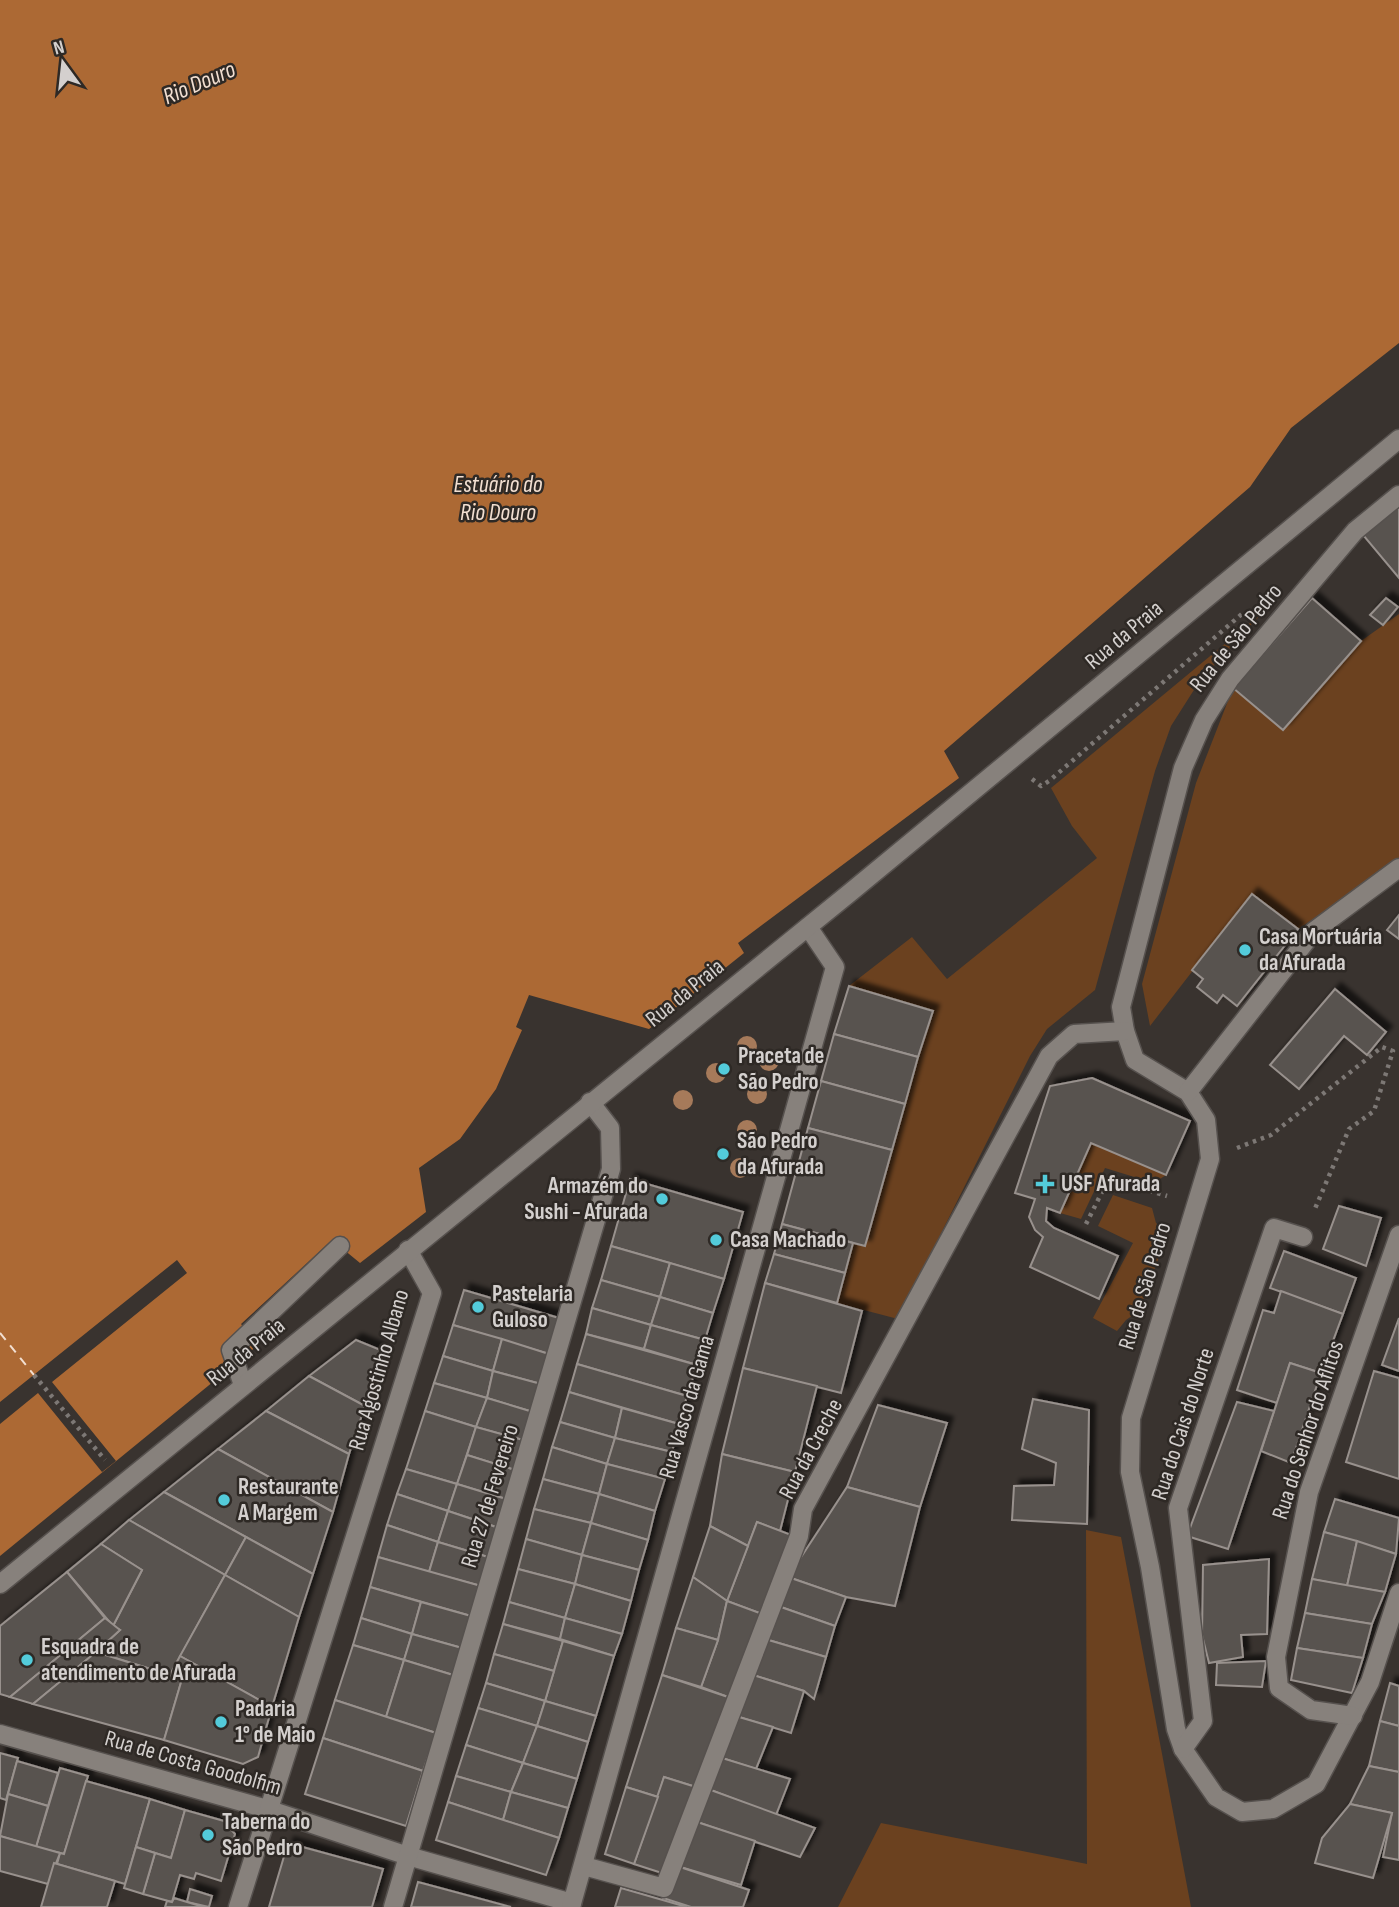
<svg xmlns="http://www.w3.org/2000/svg" width="1399" height="1907" font-family="'Sofia Sans Condensed',sans-serif">
  <style>
    .green { fill: #6b411f }
    .water { fill: #ac6934 }
    .pier { fill: #39332f }
    .lines { fill: none; stroke-linecap: round; stroke-linejoin: round }
    .ferry { stroke: #f2dfd1; stroke-width: 2; stroke-dasharray: 9 7; stroke-linecap: butt }
    .building { fill: #59534f; stroke: #98918d; stroke-width: 2; filter: url(#shadow) }
    .lane-casing { stroke: #56514e; stroke-width: 21 }
    .street-casing { stroke: #56514e; stroke-width: 21 }
    .secondary-casing { stroke: #56514e; stroke-width: 21 }
    .path { stroke: #7d7875; stroke-width: 4.5; stroke-dasharray: 3.5 5; stroke-linecap: butt }
    .lane { stroke: #87817c; stroke-width: 18 }
    .street { stroke: #87817c; stroke-width: 18 }
    .secondary { stroke: #87817c; stroke-width: 18 }
    .tree { fill: #a67a5a }
    .poi-dot { fill: #53cbda; stroke: #2e2925; stroke-width: 2.5 }
    .labels { text-anchor: middle; dominant-baseline: central; stroke-width: 5; stroke-linejoin: round; paint-order: stroke }
    .street-label { font-size: 23px; fill: #d4d0ce; stroke: #2e2925 }
    .poi-label { font-size: 23px; font-weight: bold; fill: #d4d0ce; stroke: #2e2925; text-anchor: start }
    .water-label { font-size: 24px; font-style: italic; fill: #f2dfd1; stroke: #2e2925 }
  </style>
  <defs>
    <filter id="shadow"><feDropShadow dx="6" dy="-6" stdDeviation="2" flood-color="#0009"/></filter>
  </defs>
  <rect width="100%" height="100%" fill="#39332f"/>
  <g class="green">
    <polygon points="1262,613 1199,682 1171,726 1155,771 1095,990 1047,1029 1030,1056 898,1319 837,1303 853,1243 865,1246 932,1011 849,986 912,937 947,979 1097,858 1072,826 1051,788"/>
    <polygon points="1399,614 1399,862 1298,929 1252,894 1150,1026 1142,984 1196,783 1233,688 1283,730 1361,641"/>
    <polygon points="1091,1143 1166,1175 1154,1183 1105,1168 1081,1219 1060,1213"/>
    <polygon points="1113,1195 1152,1208 1156,1223 1168,1233 1139,1311 1126,1320 1117,1331 1093,1318 1133,1243 1098,1226"/>
    <polygon points="1086,1530 1121,1537 1191,1907 838,1907 881,1823 1087,1864"/>
  </g>
  <polygon class="water" points="0,0 1399,0 1399,343 1291,428 1250,487 944,751 959,778 738,943 744,953 649,1029 529,995 516,1027 522,1030 496,1089 460,1139 419,1168 426,1212 360,1263 332,1240 241,1324 258,1345 0,1556"/>
  <polygon class="pier" points="177,1260 187,1273 52,1382 116,1461 102,1472 38,1393 0,1424 0,1402"/>
  <g class="lines">
    <polyline class="ferry" points="0,1333 34,1375"/>
  </g>
  <g class="building">
    <polygon points="1399,505 1399,578 1363,535"/>
    <polygon points="1312,598 1361,641 1283,730 1233,688"/>
    <polygon points="1386,598 1398,607 1383,625 1370,615"/>
    <polygon points="1252,894 1298,929 1237,1006 1223,995 1217,1003 1197,987 1203,979 1192,970"/>
    <polygon points="1399,915 1399,939 1387,930"/>
    <polygon points="849,986 933,1011 918,1057 834,1034"/>
    <polygon points="1335,989 1386,1032 1367,1055 1344,1036 1299,1089 1270,1065"/>
    <polygon points="834,1034 918,1057 905,1104 821,1081"/>
    <polygon points="1092,1078 1190,1121 1166,1175 1091,1143 1060,1213 1047,1208 1046,1221 1054,1228 1118,1256 1099,1299 1030,1267 1043,1237 1035,1230 1029,1217 1035,1199 1015,1193 1050,1086"/>
    <polygon points="821,1081 905,1104 892,1150 808,1128"/>
    <polygon points="808,1128 892,1150 865,1246 782,1224"/>
    <polygon points="630,1179 743,1212 724,1279 611,1246"/>
    <polygon points="1339,1206 1381,1218 1366,1266 1323,1249"/>
    <polygon points="782,1224 853,1243 845,1273 774,1254"/>
    <polygon points="611,1246 670,1263 660,1297 601,1280"/>
    <polygon points="1284,1251 1356,1278 1343,1314 1270,1288"/>
    <polygon points="774,1254 845,1273 837,1303 765,1283"/>
    <polygon points="670,1263 724,1279 713,1313 660,1297"/>
    <polygon points="601,1280 660,1297 651,1325 592,1308"/>
    <polygon points="765,1283 862,1311 841,1393 743,1368"/>
    <polygon points="464,1290 559,1318 549,1354 453,1325"/>
    <polygon points="1281,1291 1343,1314 1321,1373 1290,1363 1277,1403 1237,1390 1263,1310 1274,1313"/>
    <polygon points="660,1297 713,1313 705,1340 651,1325"/>
    <polygon points="592,1308 651,1325 644,1349 586,1334"/>
    <polygon points="1399,1318 1399,1371 1382,1365"/>
    <polygon points="453,1325 502,1339 493,1371 443,1356"/>
    <polygon points="651,1325 705,1340 697,1365 644,1349"/>
    <polygon points="586,1334 697,1365 687,1396 577,1364"/>
    <polygon points="502,1339 549,1354 541,1384 493,1371"/>
    <polygon points="356,1340 383,1351 365,1406 309,1376"/>
    <polygon points="443,1356 493,1371 487,1398 434,1383"/>
    <polygon points="1290,1363 1321,1373 1291,1463 1261,1451"/>
    <polygon points="577,1364 687,1396 679,1424 569,1392"/>
    <polygon points="743,1368 817,1386 795,1472 722,1454"/>
    <polygon points="493,1371 541,1384 533,1412 487,1398"/>
    <polygon points="1374,1371 1399,1378 1399,1479 1346,1462"/>
    <polygon points="309,1376 365,1406 349,1454 266,1411"/>
    <polygon points="434,1383 487,1398 476,1427 425,1411"/>
    <polygon points="569,1392 622,1408 615,1438 560,1422"/>
    <polygon points="487,1398 533,1412 523,1440 476,1427"/>
    <polygon points="1033,1399 1089,1410 1087,1524 1012,1520 1014,1486 1054,1485 1056,1463 1022,1449"/>
    <polygon points="1237,1402 1274,1411 1228,1549 1187,1536"/>
    <polygon points="878,1405 947,1423 920,1507 847,1487"/>
    <polygon points="622,1408 679,1424 672,1452 615,1438"/>
    <polygon points="266,1411 349,1454 333,1512 218,1449"/>
    <polygon points="425,1411 476,1427 457,1484 406,1469"/>
    <polygon points="560,1422 615,1438 607,1464 552,1447"/>
    <polygon points="476,1427 523,1440 515,1470 467,1455"/>
    <polygon points="615,1438 672,1452 665,1479 607,1464"/>
    <polygon points="552,1447 607,1464 599,1494 543,1479"/>
    <polygon points="218,1449 333,1512 313,1574 164,1492"/>
    <polygon points="722,1454 795,1472 780,1531 757,1522 748,1546 710,1526"/>
    <polygon points="467,1455 515,1470 506,1499 457,1484"/>
    <polygon points="607,1464 665,1479 655,1511 599,1494"/>
    <polygon points="406,1469 457,1484 448,1511 397,1494"/>
    <polygon points="543,1479 599,1494 591,1523 534,1509"/>
    <polygon points="457,1484 506,1499 496,1527 448,1511"/>
    <polygon points="847,1487 920,1507 895,1606 846,1597 788,1577"/>
    <polygon points="164,1492 246,1537 225,1575 129,1520"/>
    <polygon points="397,1494 448,1511 438,1542 387,1525"/>
    <polygon points="599,1494 655,1511 648,1540 591,1523"/>
    <polygon points="1335,1499 1399,1518 1396,1554 1324,1532"/>
    <polygon points="534,1509 591,1523 582,1555 526,1539"/>
    <polygon points="448,1511 496,1527 488,1557 438,1542"/>
    <polygon points="129,1520 225,1575 170,1675 96,1652 120,1630 113,1626 142,1570 101,1544"/>
    <polygon points="757,1522 794,1536 765,1615 727,1601"/>
    <polygon points="591,1523 648,1540 639,1570 582,1555"/>
    <polygon points="387,1525 438,1542 429,1572 378,1557"/>
    <polygon points="710,1526 748,1546 727,1601 693,1577"/>
    <polygon points="1324,1532 1357,1541 1347,1586 1312,1579"/>
    <polygon points="246,1537 313,1574 299,1617 225,1575"/>
    <polygon points="526,1539 582,1555 575,1584 518,1569"/>
    <polygon points="1357,1541 1396,1554 1385,1592 1347,1586"/>
    <polygon points="438,1542 488,1557 481,1586 429,1572"/>
    <polygon points="101,1544 142,1570 113,1626 67,1572"/>
    <polygon points="582,1555 639,1570 631,1601 575,1584"/>
    <polygon points="378,1557 481,1586 471,1616 370,1587"/>
    <polygon points="1269,1559 1267,1634 1241,1635 1243,1657 1209,1663 1202,1635 1203,1565"/>
    <polygon points="518,1569 575,1584 565,1618 509,1602"/>
    <polygon points="67,1572 105,1618 10,1697 0,1694 0,1626"/>
    <polygon points="225,1575 299,1617 272,1707 180,1656"/>
    <polygon points="693,1577 727,1601 718,1640 676,1628"/>
    <polygon points="788,1577 846,1597 835,1626 778,1606"/>
    <polygon points="1312,1579 1385,1592 1372,1624 1305,1613"/>
    <polygon points="575,1584 631,1601 622,1634 565,1618"/>
    <polygon points="370,1587 421,1602 412,1634 361,1618"/>
    <polygon points="727,1601 765,1615 728,1697 701,1687 718,1640"/>
    <polygon points="421,1602 471,1616 462,1648 412,1634"/>
    <polygon points="509,1602 565,1618 560,1639 503,1624"/>
    <polygon points="778,1606 835,1626 826,1657 765,1639"/>
    <polygon points="1305,1613 1372,1624 1363,1658 1297,1648"/>
    <polygon points="105,1618 120,1630 96,1652 33,1704 10,1697"/>
    <polygon points="361,1618 412,1634 404,1660 353,1645"/>
    <polygon points="565,1618 622,1634 614,1656 560,1639"/>
    <polygon points="503,1624 563,1641 554,1671 494,1654"/>
    <polygon points="676,1628 718,1640 701,1687 662,1675"/>
    <polygon points="412,1634 462,1648 453,1675 404,1660"/>
    <polygon points="765,1639 826,1657 814,1699 804,1691 753,1675"/>
    <polygon points="563,1641 614,1656 596,1716 545,1701"/>
    <polygon points="353,1645 404,1660 386,1717 335,1700"/>
    <polygon points="1297,1648 1363,1658 1352,1693 1291,1680"/>
    <polygon points="96,1652 182,1679 164,1740 33,1704"/>
    <polygon points="494,1654 554,1671 545,1701 486,1683"/>
    <polygon points="180,1656 272,1707 258,1757 243,1764 164,1740 182,1679 170,1675"/>
    <polygon points="404,1660 453,1675 436,1733 386,1717"/>
    <polygon points="1266,1661 1262,1687 1216,1685 1217,1663"/>
    <polygon points="662,1675 728,1697 699,1788 664,1777 658,1797 626,1787"/>
    <polygon points="753,1675 804,1691 791,1733 739,1717"/>
    <polygon points="486,1683 545,1701 537,1726 478,1708"/>
    <polygon points="1390,1683 1399,1686 1399,1726 1380,1721"/>
    <polygon points="335,1700 436,1733 423,1771 323,1738"/>
    <polygon points="545,1701 596,1716 588,1742 537,1726"/>
    <polygon points="478,1708 537,1726 523,1763 466,1745"/>
    <polygon points="739,1717 773,1727 756,1769 722,1758"/>
    <polygon points="1380,1721 1399,1726 1399,1772 1369,1766"/>
    <polygon points="537,1726 588,1742 577,1779 523,1763"/>
    <polygon points="323,1738 423,1771 406,1826 305,1794"/>
    <polygon points="466,1745 523,1763 511,1792 456,1776"/>
    <polygon points="0,1753 18,1758 6,1800 0,1798"/>
    <polygon points="722,1758 790,1779 776,1815 708,1789"/>
    <polygon points="17,1761 58,1773 48,1806 8,1794"/>
    <polygon points="523,1763 577,1779 568,1808 511,1792"/>
    <polygon points="1369,1766 1399,1772 1399,1860 1383,1857 1392,1813 1350,1804"/>
    <polygon points="60,1768 88,1776 64,1854 36,1847"/>
    <polygon points="456,1776 511,1792 503,1820 448,1802"/>
    <polygon points="664,1777 699,1788 668,1875 634,1864"/>
    <polygon points="86,1781 150,1799 125,1884 57,1864 60,1853 64,1854"/>
    <polygon points="626,1787 658,1797 634,1864 605,1854"/>
    <polygon points="708,1789 815,1828 800,1857 694,1821"/>
    <polygon points="511,1792 568,1808 559,1838 503,1820"/>
    <polygon points="8,1794 48,1806 36,1847 0,1836"/>
    <polygon points="150,1799 185,1810 171,1858 136,1847"/>
    <polygon points="448,1802 559,1838 546,1875 436,1840"/>
    <polygon points="1350,1804 1392,1813 1373,1878 1315,1863 1322,1838"/>
    <polygon points="185,1810 224,1821 235,1834 221,1881 196,1873 194,1879 180,1875 172,1902 143,1894 155,1853 171,1858"/>
    <polygon points="694,1821 755,1841 741,1885 677,1866"/>
    <polygon points="0,1836 60,1853 48,1884 0,1871"/>
    <polygon points="288,1843 383,1869 372,1907 269,1907"/>
    <polygon points="136,1847 155,1853 143,1894 124,1888"/>
    <polygon points="54,1863 115,1881 107,1907 41,1907"/>
    <polygon points="677,1866 749,1890 743,1907 691,1907 663,1898"/>
    <polygon points="418,1882 511,1907 411,1907"/>
    <polygon points="621,1888 687,1907 615,1907"/>
    <polygon points="190,1889 212,1896 209,1907 187,1902"/>
    <polygon points="174,1898 187,1902 204,1907 165,1907 167,1901 172,1902"/>
  </g>
  <g class="lines">
    <defs>
      <polyline id="lane" points="243,1385 231,1350 340,1246"/>
      <g id="street">
        <polyline points="1399,495 1355,531 1230,679 1204,720 1183,768 1121,1007 1125,1031 1135,1060 1188,1092 1206,1120 1210,1159 1131,1418 1130,1472 1150,1567 1176,1729 1183,1749 1216,1797 1242,1812 1273,1809 1316,1784 1370,1682 1399,1593"/>
        <polyline points="1188,1092 1314,931 1399,868"/>
        <polyline points="1353,1716 1311,1710 1279,1688 1276,1657 1309,1492 1399,1235"/>
        <polyline points="0,1734 267,1809 408,1856 572,1903"/>
        <polyline points="1183,1749 1203,1721 1178,1508 1274,1228 1303,1237"/>
        <polyline points="584,1866 664,1888 799,1536 803,1509 1049,1056 1074,1034 1125,1031"/>
        <polyline points="238,1907 432,1293 408,1250"/>
        <polyline points="393,1907 611,1169 610,1128 590,1102"/>
        <polyline points="571,1907 835,967 808,927"/>
      </g>
      <polyline id="secondary" points="0,1584 852,891 1399,439"/>
    </defs>
    <use href="#lane" class="lane-casing"/>
    <use href="#street" class="street-casing"/>
    <use href="#secondary" class="secondary-casing"/>
    <g class="path">
      <polyline points="1032,779 1041,786 1049,781 1243,613"/>
      <polyline points="1237,1148 1271,1135 1382,1047 1393,1051 1374,1111 1349,1129 1314,1211"/>
      <polyline points="1086,1224 1109,1178 1167,1196"/>
      <polyline points="34,1375 105,1460"/>
    </g>
    <use href="#lane" class="lane"/>
    <use href="#street" class="street"/>
    <use href="#secondary" class="secondary"/>
  </g>
  <g class="tree">
    <circle cx="747" cy="1046" r="10"/>
    <circle cx="769" cy="1061" r="10"/>
    <circle cx="716" cy="1073" r="10"/>
    <circle cx="757" cy="1094" r="10"/>
    <circle cx="683" cy="1100" r="10"/>
    <circle cx="747" cy="1130" r="10"/>
    <circle cx="740" cy="1168" r="10"/>
  </g>
  <g class="poi-dot">
    <circle cx="1245" cy="950" r="7"/>
    <circle cx="724" cy="1069" r="7"/>
    <circle cx="723" cy="1154" r="7"/>
    <path d="M1041.5 1173.5h7v7h7v7h-7v7h-7v-7h-7v-7h7z"/>
    <circle cx="662" cy="1199" r="7"/>
    <circle cx="716" cy="1240" r="7"/>
    <circle cx="478" cy="1307" r="7"/>
    <circle cx="224" cy="1500" r="7"/>
    <circle cx="27" cy="1660" r="7"/>
    <circle cx="221" cy="1722" r="7"/>
    <circle cx="208" cy="1835" r="7"/>
  </g>
  <g class="labels">
    <g class="street-label">
      <text transform="translate(1124 635) rotate(-40)">Rua da Praia</text>
      <text transform="translate(1236 638) rotate(-51)">Rua de São Pedro</text>
      <text transform="translate(685 993) rotate(-39)">Rua da Praia</text>
      <text transform="translate(1145 1286) rotate(-73)">Rua de São Pedro</text>
      <text transform="translate(246 1352) rotate(-39)">Rua da Praia</text>
      <text transform="translate(379 1370) rotate(-74)">Rua Agostinho Albano</text>
      <text transform="translate(687 1407) rotate(-74)">Rua Vasco da Gama</text>
      <text transform="translate(1183 1424) rotate(-72)">Rua do Cais do Norte</text>
      <text transform="translate(1308 1430) rotate(-72)">Rua do Senhor do Aflitos</text>
      <text transform="translate(811 1449) rotate(-62)">Rua da Creche</text>
      <text transform="translate(490 1496) rotate(-73)">Rua 27 de Fevereiro</text>
      <text transform="translate(193 1763) rotate(16)">Rua de Costa Goodolfim</text>
    </g>
    <g class="poi-label">
      <text x="1259" y="937">Casa Mortuária<tspan x="1259" dy="26">da Afurada</tspan></text>
      <text x="738" y="1056">Praceta de<tspan x="738" dy="26">São Pedro</tspan></text>
      <text x="737" y="1141">São Pedro<tspan x="737" dy="26">da Afurada</tspan></text>
      <text x="1061" y="1184">USF Afurada</text>
      <text x="648" y="1186" text-anchor="end">Armazém do<tspan x="648" dy="26">Sushi - Afurada</tspan></text>
      <text x="730" y="1240">Casa Machado</text>
      <text x="492" y="1294">Pastelaria<tspan x="492" dy="26">Guloso</tspan></text>
      <text x="238" y="1487">Restaurante<tspan x="238" dy="26">A Margem</tspan></text>
      <text x="41" y="1647">Esquadra de<tspan x="41" dy="26">atendimento de Afurada</tspan></text>
      <text x="235" y="1709">Padaria<tspan x="235" dy="26">1° de Maio</tspan></text>
      <text x="222" y="1822">Taberna do<tspan x="222" dy="26">São Pedro</tspan></text>
    </g>
    <g class="water-label">
      <text transform="translate(199 83) rotate(-23)">Rio Douro</text>
      <text x="498" y="484">Estuário do<tspan x="498" dy="28">Rio Douro</tspan></text>
    </g>
  </g>
  <g transform="translate(63 63) rotate(345)" stroke="#2e2925" stroke-width="5" paint-order="stroke">
  <path d="M0-5L12 26L0 18L-12 26Z" fill="#d4d0ce"/>
  <text y="-10" font-size="19" font-weight="bold" text-anchor="middle" fill="#d4d0ce">N</text>
  </g>
</svg>
